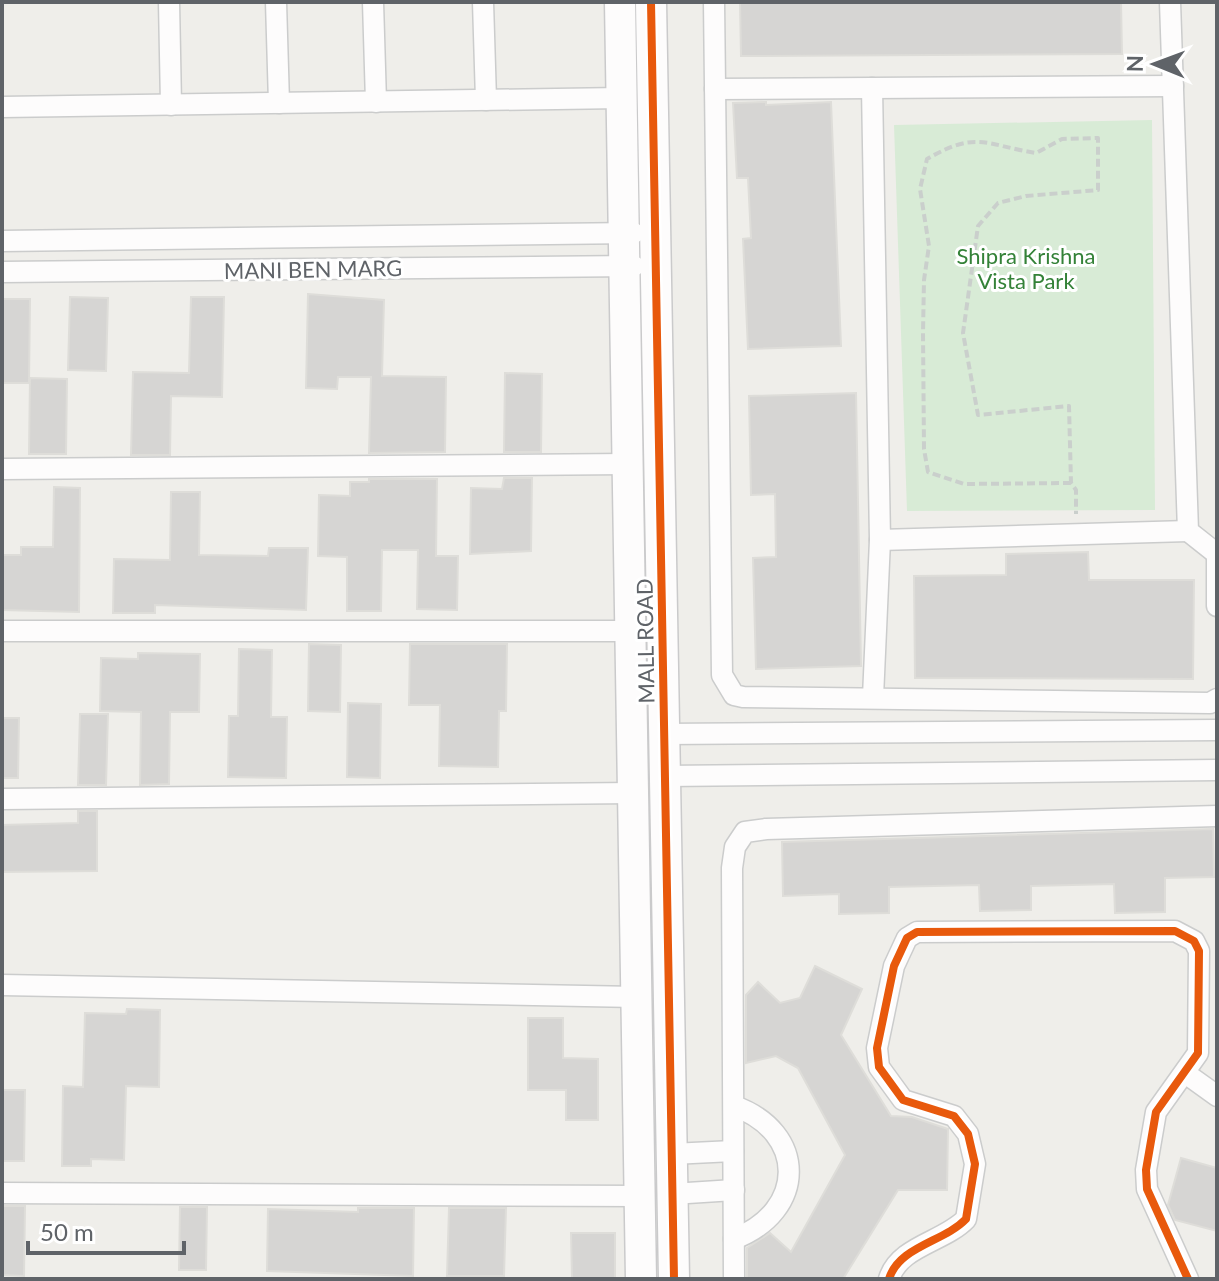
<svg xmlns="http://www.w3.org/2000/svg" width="1219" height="1281" font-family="Lato,sans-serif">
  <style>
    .green { fill: #d8ebd6 }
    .building { fill: #d6d5d3; stroke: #deddd9; stroke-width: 2 }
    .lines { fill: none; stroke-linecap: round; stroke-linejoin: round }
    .street-casing { stroke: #cbcccc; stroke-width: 23 }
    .secondary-casing { stroke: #cacacb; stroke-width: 33 }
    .path { stroke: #cacfcc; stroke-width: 4; stroke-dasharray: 8 4; stroke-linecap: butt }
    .street { stroke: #fdfcfc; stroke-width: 20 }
    .secondary { stroke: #fdfcfc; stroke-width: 30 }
    .cycleway-casing { stroke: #fff; stroke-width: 13 }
    .cycleway { stroke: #e8590c; stroke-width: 8 }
    .labels { text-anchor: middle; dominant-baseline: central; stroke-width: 6; stroke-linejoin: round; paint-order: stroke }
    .park-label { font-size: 22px; fill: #348238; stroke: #fff }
    .street-label { font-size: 22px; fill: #5f6368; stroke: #fff }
  </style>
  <rect width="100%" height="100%" fill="#efeeea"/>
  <polygon class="green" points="1152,120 1155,510 907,511 894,125"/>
  <g class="building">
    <polygon points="740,2 1121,2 1122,54 741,56"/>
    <polygon points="766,102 766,105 831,102 841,346 748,349 743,239 751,238 748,178 737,178 733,103"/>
    <polygon points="308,294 384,300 382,376 446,377 445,452 369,453 371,377 338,377 337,389 306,388"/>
    <polygon points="70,297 108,298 106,371 68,370"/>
    <polygon points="191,297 224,297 222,397 171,396 170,455 131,455 133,372 189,373"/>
    <polygon points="2,299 30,299 29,383 2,383"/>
    <polygon points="505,373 542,374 541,452 504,452"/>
    <polygon points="30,378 67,379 66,454 29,454"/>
    <polygon points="856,393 861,666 756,669 753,558 776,557 775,494 751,495 749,396"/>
    <polygon points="504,478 532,478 531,551 470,554 471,488 502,489"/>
    <polygon points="369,479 437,479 436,556 458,556 457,610 417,609 418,550 382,550 381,611 347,611 347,557 318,556 319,495 350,496 350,482 369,482"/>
    <polygon points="54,487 80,488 79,612 2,610 2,555 21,555 21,547 53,547"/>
    <polygon points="171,492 200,492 199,555 268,556 269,548 308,548 306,610 155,605 155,613 113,613 114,559 170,560"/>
    <polygon points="1088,552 1089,580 1194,580 1193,679 915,678 914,576 1006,575 1006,554"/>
    <polygon points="309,644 341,645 340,712 308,711"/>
    <polygon points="410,644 507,644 506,711 499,711 498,767 439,766 440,705 409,705"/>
    <polygon points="239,649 272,650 271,717 287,717 286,778 228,777 229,716 238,716"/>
    <polygon points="138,653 200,654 199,712 170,712 169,784 140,785 141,712 100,711 101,658 138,659"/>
    <polygon points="348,703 381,704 380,778 347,777"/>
    <polygon points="80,714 108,714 106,785 78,785"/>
    <polygon points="2,718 19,718 18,778 2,778"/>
    <polygon points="78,811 97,811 97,871 2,872 2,825 78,823"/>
    <polygon points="1213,829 1214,877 1165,878 1165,912 1115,913 1114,884 1031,886 1031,910 980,911 979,885 889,887 889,913 839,914 839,894 783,896 782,842"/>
    <polygon points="815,966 862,989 841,1035 891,1116 912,1117 948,1129 947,1190 898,1190 843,1279 747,1279 747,1248 770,1233 791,1252 845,1155 798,1068 776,1056 746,1063 746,995 758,982 780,1003 800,998"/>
    <polygon points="127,1009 160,1010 159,1087 126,1086 124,1160 91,1159 91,1166 62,1166 63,1086 83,1087 85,1013 126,1014"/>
    <polygon points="528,1018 563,1018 563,1058 598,1059 598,1120 566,1120 566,1090 528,1090"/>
    <polygon points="2,1090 25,1090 24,1161 2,1161"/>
    <polygon points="1181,1158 1217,1168 1217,1231 1175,1220 1168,1205"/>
    <polygon points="2,1206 25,1206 24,1276 2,1275"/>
    <polygon points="180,1207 207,1207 206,1270 179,1270"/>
    <polygon points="358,1208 414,1208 413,1276 267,1271 268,1209 358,1212"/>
    <polygon points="449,1208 506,1208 504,1276 447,1276"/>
    <polygon points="571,1233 615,1233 615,1279 572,1279"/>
  </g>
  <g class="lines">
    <defs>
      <g id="street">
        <polyline points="169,2 171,105"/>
        <polyline points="276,2 279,103"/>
        <polyline points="373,2 376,102"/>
        <polyline points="483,2 486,100"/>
        <polyline points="714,2 722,675 734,695 743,697 1210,703 1217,699"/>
        <polyline points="1170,2 1188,531 1217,554"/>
        <polyline points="872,88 880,540 1188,531"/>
        <polyline points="715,89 1173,86"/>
        <polyline points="2,107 621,98"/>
        <polyline points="2,241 634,233"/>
        <polyline points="2,272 634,266"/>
        <polyline points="2,469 627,464"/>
        <polyline points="1217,559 1217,606"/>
        <polyline points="2,631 630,631"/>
        <polyline points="873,697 880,540"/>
        <polyline points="664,734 1217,730"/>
        <polyline points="665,776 1217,770"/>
        <polyline points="2,799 633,793"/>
        <polyline points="2,985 636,997"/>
        <polyline points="1185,1073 1217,1096"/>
        <path d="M734 1106C807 1132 807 1211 734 1239"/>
        <polyline points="672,1154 733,1151"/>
        <polyline points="2,1193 640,1196"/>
        <polyline points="672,1194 734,1190"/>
        <polyline points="734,1279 732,868 735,847 745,832 766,829 1217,816"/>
        <path d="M889 1279C899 1246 944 1242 966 1219L975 1164 968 1134 954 1116 903 1100 879 1067 877 1048 894 966 907 938 917 932 1175 931 1194 941 1199 951 1198 1053 1156 1112 1146 1170 1147 1189 1188 1279"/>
      </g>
      <g id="secondary">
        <polyline points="620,2 641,1279"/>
        <polyline points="651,2 674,1279"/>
      </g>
    </defs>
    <use href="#street" class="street-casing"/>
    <use href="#secondary" class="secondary-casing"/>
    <path class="path" d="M1071 483 964 484 928 472 924 449 923 333 924 280 929 246 920 189 927 159C977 130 985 145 1036 153L1062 139 1098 138V190L1026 196 998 203 978 226 963 333 978 415 1069 406 1071 483 1076 490V514"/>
    <use href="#street" class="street"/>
    <use href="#secondary" class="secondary"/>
    <defs>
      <g id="cycleway">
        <polyline points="651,2 674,1279"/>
        <path d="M889 1279C899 1246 944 1242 966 1219L975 1164 968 1134 954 1116 903 1100 879 1067 877 1048 894 966 907 938 917 932 1175 931 1194 941 1199 951 1198 1053 1156 1112 1146 1170 1147 1189 1188 1279"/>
      </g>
    </defs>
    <use href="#cycleway" class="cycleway-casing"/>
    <use href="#cycleway" class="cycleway"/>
  </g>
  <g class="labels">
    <g class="park-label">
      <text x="1026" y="255">Shipra Krishna<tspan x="1026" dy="25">Vista Park</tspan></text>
    </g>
    <g class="street-label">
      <text transform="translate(313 269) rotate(-1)">MANI BEN MARG</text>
      <text transform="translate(645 641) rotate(-91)">MALL ROAD</text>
    </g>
  </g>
  <rect width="1219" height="1281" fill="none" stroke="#5f6368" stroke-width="8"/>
  <g transform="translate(1155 64) rotate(271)" stroke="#ffffff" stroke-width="6" paint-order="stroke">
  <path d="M0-6L14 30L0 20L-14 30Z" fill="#5f6368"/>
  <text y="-12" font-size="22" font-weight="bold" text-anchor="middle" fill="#5f6368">N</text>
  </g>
  <path d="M28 1241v12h156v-12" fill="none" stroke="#5f6368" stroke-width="4"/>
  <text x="40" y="1241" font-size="24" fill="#5f6368" stroke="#ffffff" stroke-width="6" paint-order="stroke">50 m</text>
</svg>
